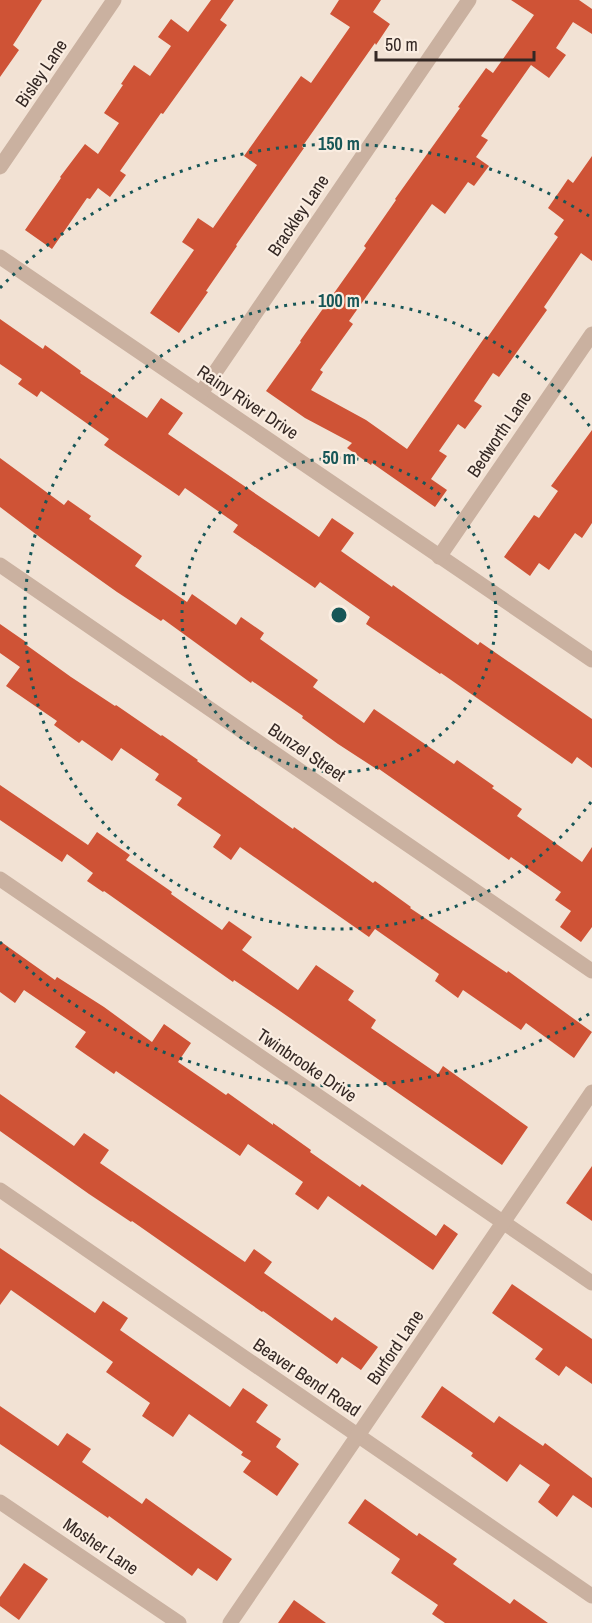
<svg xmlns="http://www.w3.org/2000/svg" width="592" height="1623" font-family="'Archivo Narrow',sans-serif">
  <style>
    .building { fill: #cf5336 }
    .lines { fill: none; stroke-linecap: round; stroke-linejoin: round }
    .minor { stroke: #cab1a0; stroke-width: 15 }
    .ring { fill: none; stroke: #175657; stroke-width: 3; stroke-dasharray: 3 6 }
    .labels { text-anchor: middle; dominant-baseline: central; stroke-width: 4.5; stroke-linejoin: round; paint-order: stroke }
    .street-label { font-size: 18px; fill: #342824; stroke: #faede1 }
    .centre { fill: #175657; stroke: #faede1; stroke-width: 3 }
    .ring-label { font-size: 18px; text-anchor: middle; font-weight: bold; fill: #175657; stroke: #faede1; stroke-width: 4.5; stroke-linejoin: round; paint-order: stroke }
  </style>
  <rect width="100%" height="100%" fill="#f2e2d4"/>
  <g class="building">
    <polygon points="0,0 42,0 13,45 19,50 0,77"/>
    <polygon points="211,0 234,0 220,20 227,25 163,114 161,113 120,171 126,175 110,197 98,188 90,199 87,198 52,249 25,230 61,178 60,177 85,144 98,154 119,123 104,113 123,85 121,84 134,65 150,76 171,46 158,37 171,19 188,32"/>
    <polygon points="339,0 381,0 373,12 390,24 376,45 375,43 302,147 304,148 236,245 237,246 206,291 208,292 179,333 150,313 194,250 182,242 198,218 213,228 257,165 244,156 301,76 311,83 350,27 330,14"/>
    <polygon points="511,0 579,0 592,9 592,34 573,22 556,48 566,55 549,78 531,65 481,136 488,140 476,157 489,166 474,186 468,182 445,214 432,204 349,321 353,324 320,370 323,372 311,390 366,420 407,449 485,337 487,338 558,237 554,234 564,220 548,208 568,179 573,183 592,156 592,261 581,253 544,307 547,310 499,377 493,373 474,401 482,406 465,429 458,424 439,451 447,456 431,479 447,490 435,507 372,463 371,465 347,448 352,443 305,418 266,391 301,342 300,341 366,248 364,246 396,200 395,199 460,108 458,107 486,68 493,73 534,15"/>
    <polygon points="0,319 43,349 45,345 81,371 80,373 147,418 161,398 183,413 168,434 319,537 332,518 354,533 341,551 392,587 393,585 478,645 480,642 592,719 592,768 577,757 572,764 441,673 440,674 366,624 370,617 320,582 315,588 233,532 238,525 185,488 179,496 104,445 109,439 41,391 37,397 18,384 22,379 0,364"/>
    <polygon points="592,430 592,523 582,538 575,533 549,570 539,563 530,576 504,557 534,515 539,518 558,491 551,486"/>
    <polygon points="0,458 64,505 68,500 91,516 89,519 142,556 135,566 187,602 192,594 236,625 241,617 264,633 260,639 318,680 313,687 364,723 374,709 454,764 457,760 494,786 492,788 522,809 517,816 582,862 592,847 592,927 581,942 560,927 571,911 555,900 561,892 511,857 509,860 379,769 378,770 338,744 302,718 303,716 252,681 251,683 163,619 161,621 117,592 41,538 0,507"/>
    <polygon points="0,624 26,642 25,644 71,677 115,706 116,705 161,736 162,735 198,760 197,761 293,829 294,827 373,883 375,881 411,907 410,908 507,973 508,971 592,1032 574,1058 526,1023 521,1030 463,990 458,998 435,981 439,974 375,929 369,937 240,847 231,860 213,847 221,835 177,805 182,798 155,780 159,774 121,748 112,761 82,740 79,743 54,725 57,721 6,686 20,667 0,653"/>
    <polygon points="0,785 88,845 97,832 130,855 126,860 172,892 171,894 222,930 229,921 252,937 242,950 298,990 316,965 354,991 348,1000 376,1020 371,1028 438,1074 443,1066 528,1127 502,1165 277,1009 234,980 233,982 104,891 103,892 87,881 93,873 67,854 62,862 0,820"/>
    <polygon points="0,941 55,980 57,977 104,1007 152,1042 164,1024 191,1043 178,1062 226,1095 228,1093 273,1125 273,1123 311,1150 310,1152 360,1187 362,1184 436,1236 444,1224 458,1234 433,1270 328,1196 318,1210 295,1194 303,1182 248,1144 240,1156 116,1071 114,1074 75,1047 86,1032 24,990 15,1003 0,992"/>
    <polygon points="0,1094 74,1146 84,1133 109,1150 100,1163 245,1262 254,1249 272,1262 264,1273 332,1321 335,1317 378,1347 361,1370 342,1357 337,1364 263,1311 262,1312 132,1221 131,1222 89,1194 0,1131"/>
    <polygon points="592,1166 592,1221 566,1203"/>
    <polygon points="0,1248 95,1313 103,1301 128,1318 120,1330 230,1407 243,1388 268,1405 256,1422 281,1439 276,1447 299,1464 277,1496 243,1472 251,1461 241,1455 243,1452 189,1414 173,1437 142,1416 150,1403 106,1372 113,1362 11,1290 0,1305"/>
    <polygon points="512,1284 592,1339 592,1384 566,1366 559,1376 535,1359 543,1349 492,1313"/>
    <polygon points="442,1386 494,1423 499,1416 543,1446 545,1443 592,1478 592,1508 573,1495 557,1517 538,1502 550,1485 520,1464 507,1482 471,1456 473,1453 421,1417"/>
    <polygon points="0,1406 58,1446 67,1433 91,1449 82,1462 142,1504 146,1498 232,1559 217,1581 198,1568 192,1576 109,1516 108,1518 0,1444"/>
    <polygon points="365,1499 417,1536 419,1533 457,1559 453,1564 510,1604 514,1599 548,1623 445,1623 432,1614 438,1605 391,1573 400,1559 348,1523"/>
    <polygon points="24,1563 48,1579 19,1620 0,1606 0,1597"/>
    <polygon points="294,1600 326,1623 278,1623"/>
  </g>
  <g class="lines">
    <g class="minor">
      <polyline points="0,167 114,0"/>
      <polyline points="0,257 592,660"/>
      <polyline points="201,393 469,0"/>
      <polyline points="439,557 592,334"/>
      <polyline points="0,565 592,971"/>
      <polyline points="0,879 592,1283"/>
      <polyline points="0,1190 592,1596"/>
      <polyline points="0,1502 179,1623"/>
      <polyline points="230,1623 592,1092"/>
    </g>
  </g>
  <g class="ring">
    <circle cx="339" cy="615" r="157"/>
    <path d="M591 802A314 314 0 1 1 591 428"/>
    <path d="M589 1014A471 471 0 0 1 0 942M0 288A471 471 0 0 1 589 216"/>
  </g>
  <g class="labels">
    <g class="street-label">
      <text transform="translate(41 73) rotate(-56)">Bisley Lane</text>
      <text transform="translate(298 215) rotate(-56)">Brackley Lane</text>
      <text transform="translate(248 402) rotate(34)">Rainy River Drive</text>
      <text transform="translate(499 434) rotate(-56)">Bedworth Lane</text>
      <text transform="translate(307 752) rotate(34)">Bunzel Street</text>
      <text transform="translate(307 1065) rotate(34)">Twinbrooke Drive</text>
      <text transform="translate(395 1347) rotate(-56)">Burford Lane</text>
      <text transform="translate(307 1377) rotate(34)">Beaver Bend Road</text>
      <text transform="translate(101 1546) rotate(34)">Mosher Lane</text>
    </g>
  </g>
  <circle cx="339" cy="615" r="9" class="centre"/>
  <g class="ring-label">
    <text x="339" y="150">150 m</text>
    <text x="339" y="307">100 m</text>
    <text x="339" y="464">50 m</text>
  </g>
  <path d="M376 51v9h158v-9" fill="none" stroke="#342824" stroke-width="3"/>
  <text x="385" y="51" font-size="18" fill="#342824" stroke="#faede1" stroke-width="4.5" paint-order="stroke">50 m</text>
</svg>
